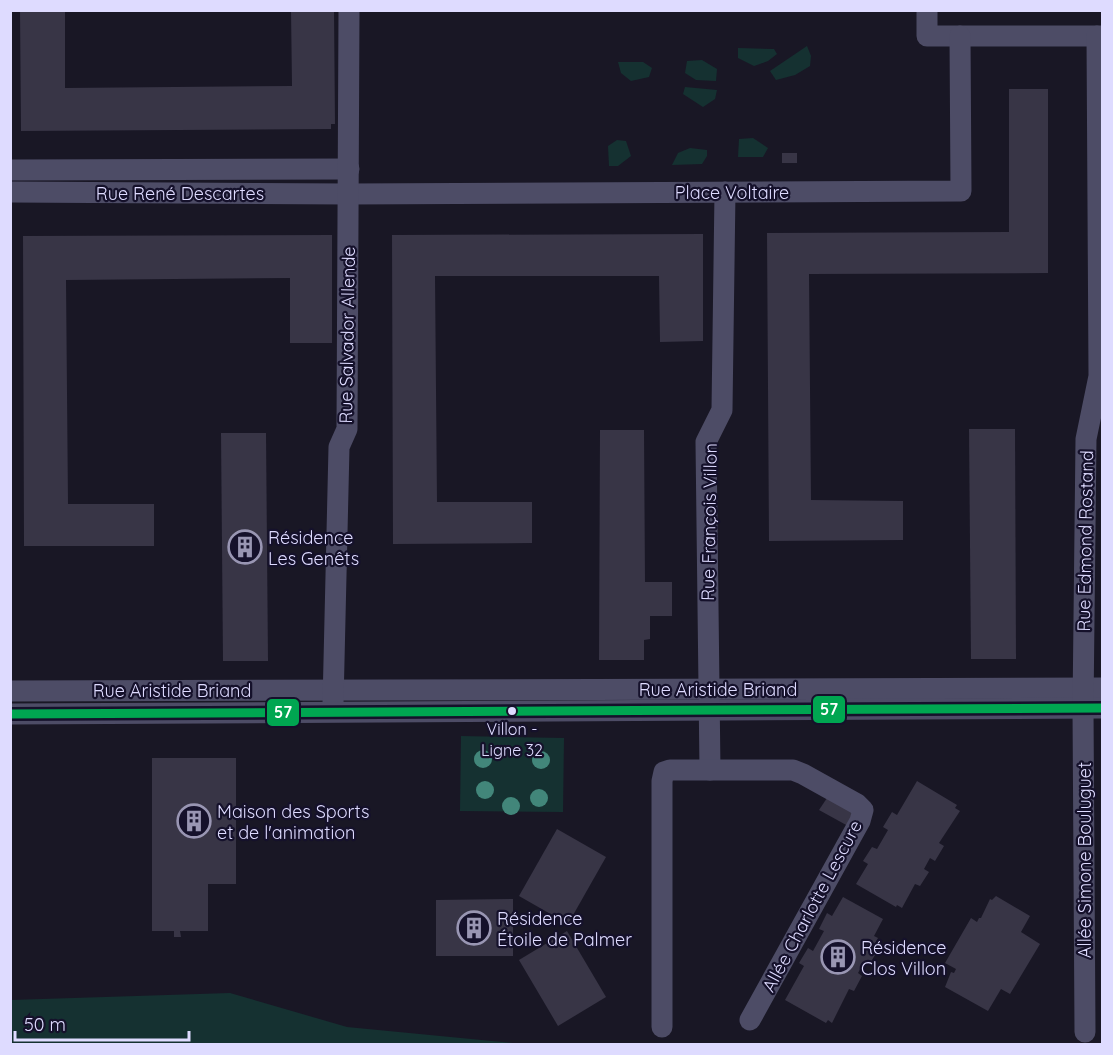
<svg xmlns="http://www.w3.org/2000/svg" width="1113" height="1055" font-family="Quicksand,sans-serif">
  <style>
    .green { fill: #153131 }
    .building { fill: #383546 }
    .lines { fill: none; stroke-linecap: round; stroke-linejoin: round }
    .street { stroke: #4d4c66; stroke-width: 21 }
    .bus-1-casing { stroke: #15112b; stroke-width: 14 }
    .bus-1 { stroke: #00a651; stroke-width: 9 }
    .tree { fill: #42867a }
    .bus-dot { fill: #dedbff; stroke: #15112b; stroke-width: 2 }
    .labels { text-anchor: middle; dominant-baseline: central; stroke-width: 4.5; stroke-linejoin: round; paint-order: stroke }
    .bus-label { font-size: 16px; fill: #dedbff; stroke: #15112b }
    .street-label { font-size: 18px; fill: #dedbff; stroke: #15112b }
    .poi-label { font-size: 18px; fill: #dedbff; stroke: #15112b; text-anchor: start }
    .line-badge { stroke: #15112b; stroke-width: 2 }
    .badge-label { font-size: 16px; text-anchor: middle; font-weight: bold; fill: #fff }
  </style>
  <rect width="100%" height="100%" fill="#191725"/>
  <g class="green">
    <polygon points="807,46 811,56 810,66 795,75 776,80 770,71"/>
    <polygon points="738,48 774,49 777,54 768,61 754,66 738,58"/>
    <polygon points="702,60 717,69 716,81 696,80 685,73 687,61"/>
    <polygon points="618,62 643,62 652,68 649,77 631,81 621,73"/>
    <polygon points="685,87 717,90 715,99 703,107 683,94"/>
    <polygon points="753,138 768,148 763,157 738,157 739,139"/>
    <polygon points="617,140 626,141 631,156 618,166 609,166 608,146"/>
    <polygon points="690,148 707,150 707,156 702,164 672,165 678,153"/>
    <polygon points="461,736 564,738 563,812 460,811"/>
    <polygon points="230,993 347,1027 513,1043 610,1044 11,1044 11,1000"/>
  </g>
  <g class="building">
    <polygon points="20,10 65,10 65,88 292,86 291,10 334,10 335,124 331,124 331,129 21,131"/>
    <polygon points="1009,89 1048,89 1048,273 809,274 811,500 903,501 903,540 769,541 767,233 1009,232"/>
    <rect x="782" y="153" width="15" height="10"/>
    <polygon points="703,234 703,341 660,342 659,276 435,276 437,502 532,502 532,543 393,544 392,235"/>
    <polygon points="332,235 332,343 290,343 290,278 66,280 68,504 154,504 154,546 24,546 23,236"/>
    <polygon points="969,429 1015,429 1016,659 971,659"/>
    <polygon points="600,430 644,430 645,582 672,582 672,616 650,616 650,639 644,640 644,660 599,660"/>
    <polygon points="221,433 266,433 268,661 223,661"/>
    <polygon points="152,758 236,758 236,884 208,884 208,931 180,931 181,937 174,937 174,931 152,931"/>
    <polygon points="917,781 957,805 955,808 960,811 939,843 944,846 935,861 930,858 924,869 929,872 920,886 915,884 902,908 897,905 896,907 856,884 868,864 863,861 872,847 877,849 888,830 883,827 892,812 897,815"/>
    <polygon points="827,798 855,814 848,826 819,810"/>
    <polygon points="557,829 606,857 568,924 519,896"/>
    <polygon points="996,896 1030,916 1021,932 1040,944 1010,994 1001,989 988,1011 945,987 951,972 954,973 956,969 945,963 971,918 977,922 979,918 981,918 990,899 992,900"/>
    <polygon points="843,897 883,919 874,936 878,938 873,947 878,950 869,965 864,962 858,973 862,976 854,991 849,989 832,1023 828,1020 826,1023 785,1000 804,966 799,963 808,948 813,951 824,931 819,929 827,913 832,916"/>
    <polygon points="513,899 513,956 436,956 436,900"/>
    <polygon points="567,931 606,997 558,1026 519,960"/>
  </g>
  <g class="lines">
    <g class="street">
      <polyline points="927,10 927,36 1102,36"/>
      <polyline points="10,170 349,169"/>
      <polyline points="10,192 349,194 961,191 960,36"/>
      <polyline points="10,691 1102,688"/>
      <polyline points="333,704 339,447 347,429 349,10"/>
      <polyline points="10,714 1102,708"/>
      <polyline points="710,770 706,442 722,410 725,192"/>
      <polyline points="662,1027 662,781 664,772 670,770 793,770 803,774 857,804 863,810 860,821 750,1020"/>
      <polyline points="1085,1032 1083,708 1086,439 1099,376 1097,36"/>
    </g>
    <defs>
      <polyline id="bus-1" points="10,714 1102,708"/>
    </defs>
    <use href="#bus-1" class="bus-1-casing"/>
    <use href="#bus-1" class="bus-1"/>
  </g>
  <g class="tree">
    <circle cx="483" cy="759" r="9"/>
    <circle cx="541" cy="760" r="9"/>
    <circle cx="485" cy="790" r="9"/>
    <circle cx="539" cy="798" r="9"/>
    <circle cx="511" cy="806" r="9"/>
  </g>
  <defs>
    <symbol id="building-ring" viewBox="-11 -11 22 22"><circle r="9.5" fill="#15112b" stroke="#9996b3" stroke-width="1.5"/><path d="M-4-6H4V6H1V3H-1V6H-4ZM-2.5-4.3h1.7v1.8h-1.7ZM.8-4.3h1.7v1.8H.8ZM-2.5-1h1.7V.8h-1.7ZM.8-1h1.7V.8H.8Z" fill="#9996b3"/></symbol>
  </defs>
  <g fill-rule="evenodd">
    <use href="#building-ring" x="226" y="528" width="38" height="38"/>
    <use href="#building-ring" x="175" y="802" width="38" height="38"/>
    <use href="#building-ring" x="455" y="909" width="38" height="38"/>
    <use href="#building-ring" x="819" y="938" width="38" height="38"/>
  </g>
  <circle class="bus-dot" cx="512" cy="711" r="5"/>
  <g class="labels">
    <g class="bus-label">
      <text x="512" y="729">Villon -<tspan x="512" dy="21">Ligne 32</tspan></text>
    </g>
    <g class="street-label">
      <text x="732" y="192">Place Voltaire</text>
      <text x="180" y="193">Rue René Descartes</text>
      <text transform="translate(347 335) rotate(-89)">Rue Salvador Allende</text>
      <text transform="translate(709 522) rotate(-89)">Rue François Villon</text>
      <text transform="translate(1085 541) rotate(-89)">Rue Edmond Rostand</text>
      <text x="718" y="689">Rue Aristide Briand</text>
      <text x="172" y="690">Rue Aristide Briand</text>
      <text transform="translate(1084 860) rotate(-90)">Allée Simone Bouluguet</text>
      <text transform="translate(812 906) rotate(-62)">Allée Charlotte Lescure</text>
    </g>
    <g class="poi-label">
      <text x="268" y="537">Résidence<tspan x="268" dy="21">Les Genêts</tspan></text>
      <text x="217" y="811">Maison des Sports<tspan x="217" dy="21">et de l'animation</tspan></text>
      <text x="497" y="918">Résidence<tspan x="497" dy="21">Étoile de Palmer</tspan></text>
      <text x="861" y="947">Résidence<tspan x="861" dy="21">Clos Villon</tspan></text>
    </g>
  </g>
  <g class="line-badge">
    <rect x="812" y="695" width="34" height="29" rx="6" fill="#00a651"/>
    <rect x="266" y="698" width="34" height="29" rx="6" fill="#00a651"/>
  </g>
  <g class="badge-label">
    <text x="829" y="715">57</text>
    <text x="283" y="718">57</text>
  </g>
  <rect width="1113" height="1055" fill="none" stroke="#dedbff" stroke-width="24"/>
  <path d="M15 1031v9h174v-9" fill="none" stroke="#dedbff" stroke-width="3"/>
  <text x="24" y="1031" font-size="18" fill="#dedbff" stroke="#15112b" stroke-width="4.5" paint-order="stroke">50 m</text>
</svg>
